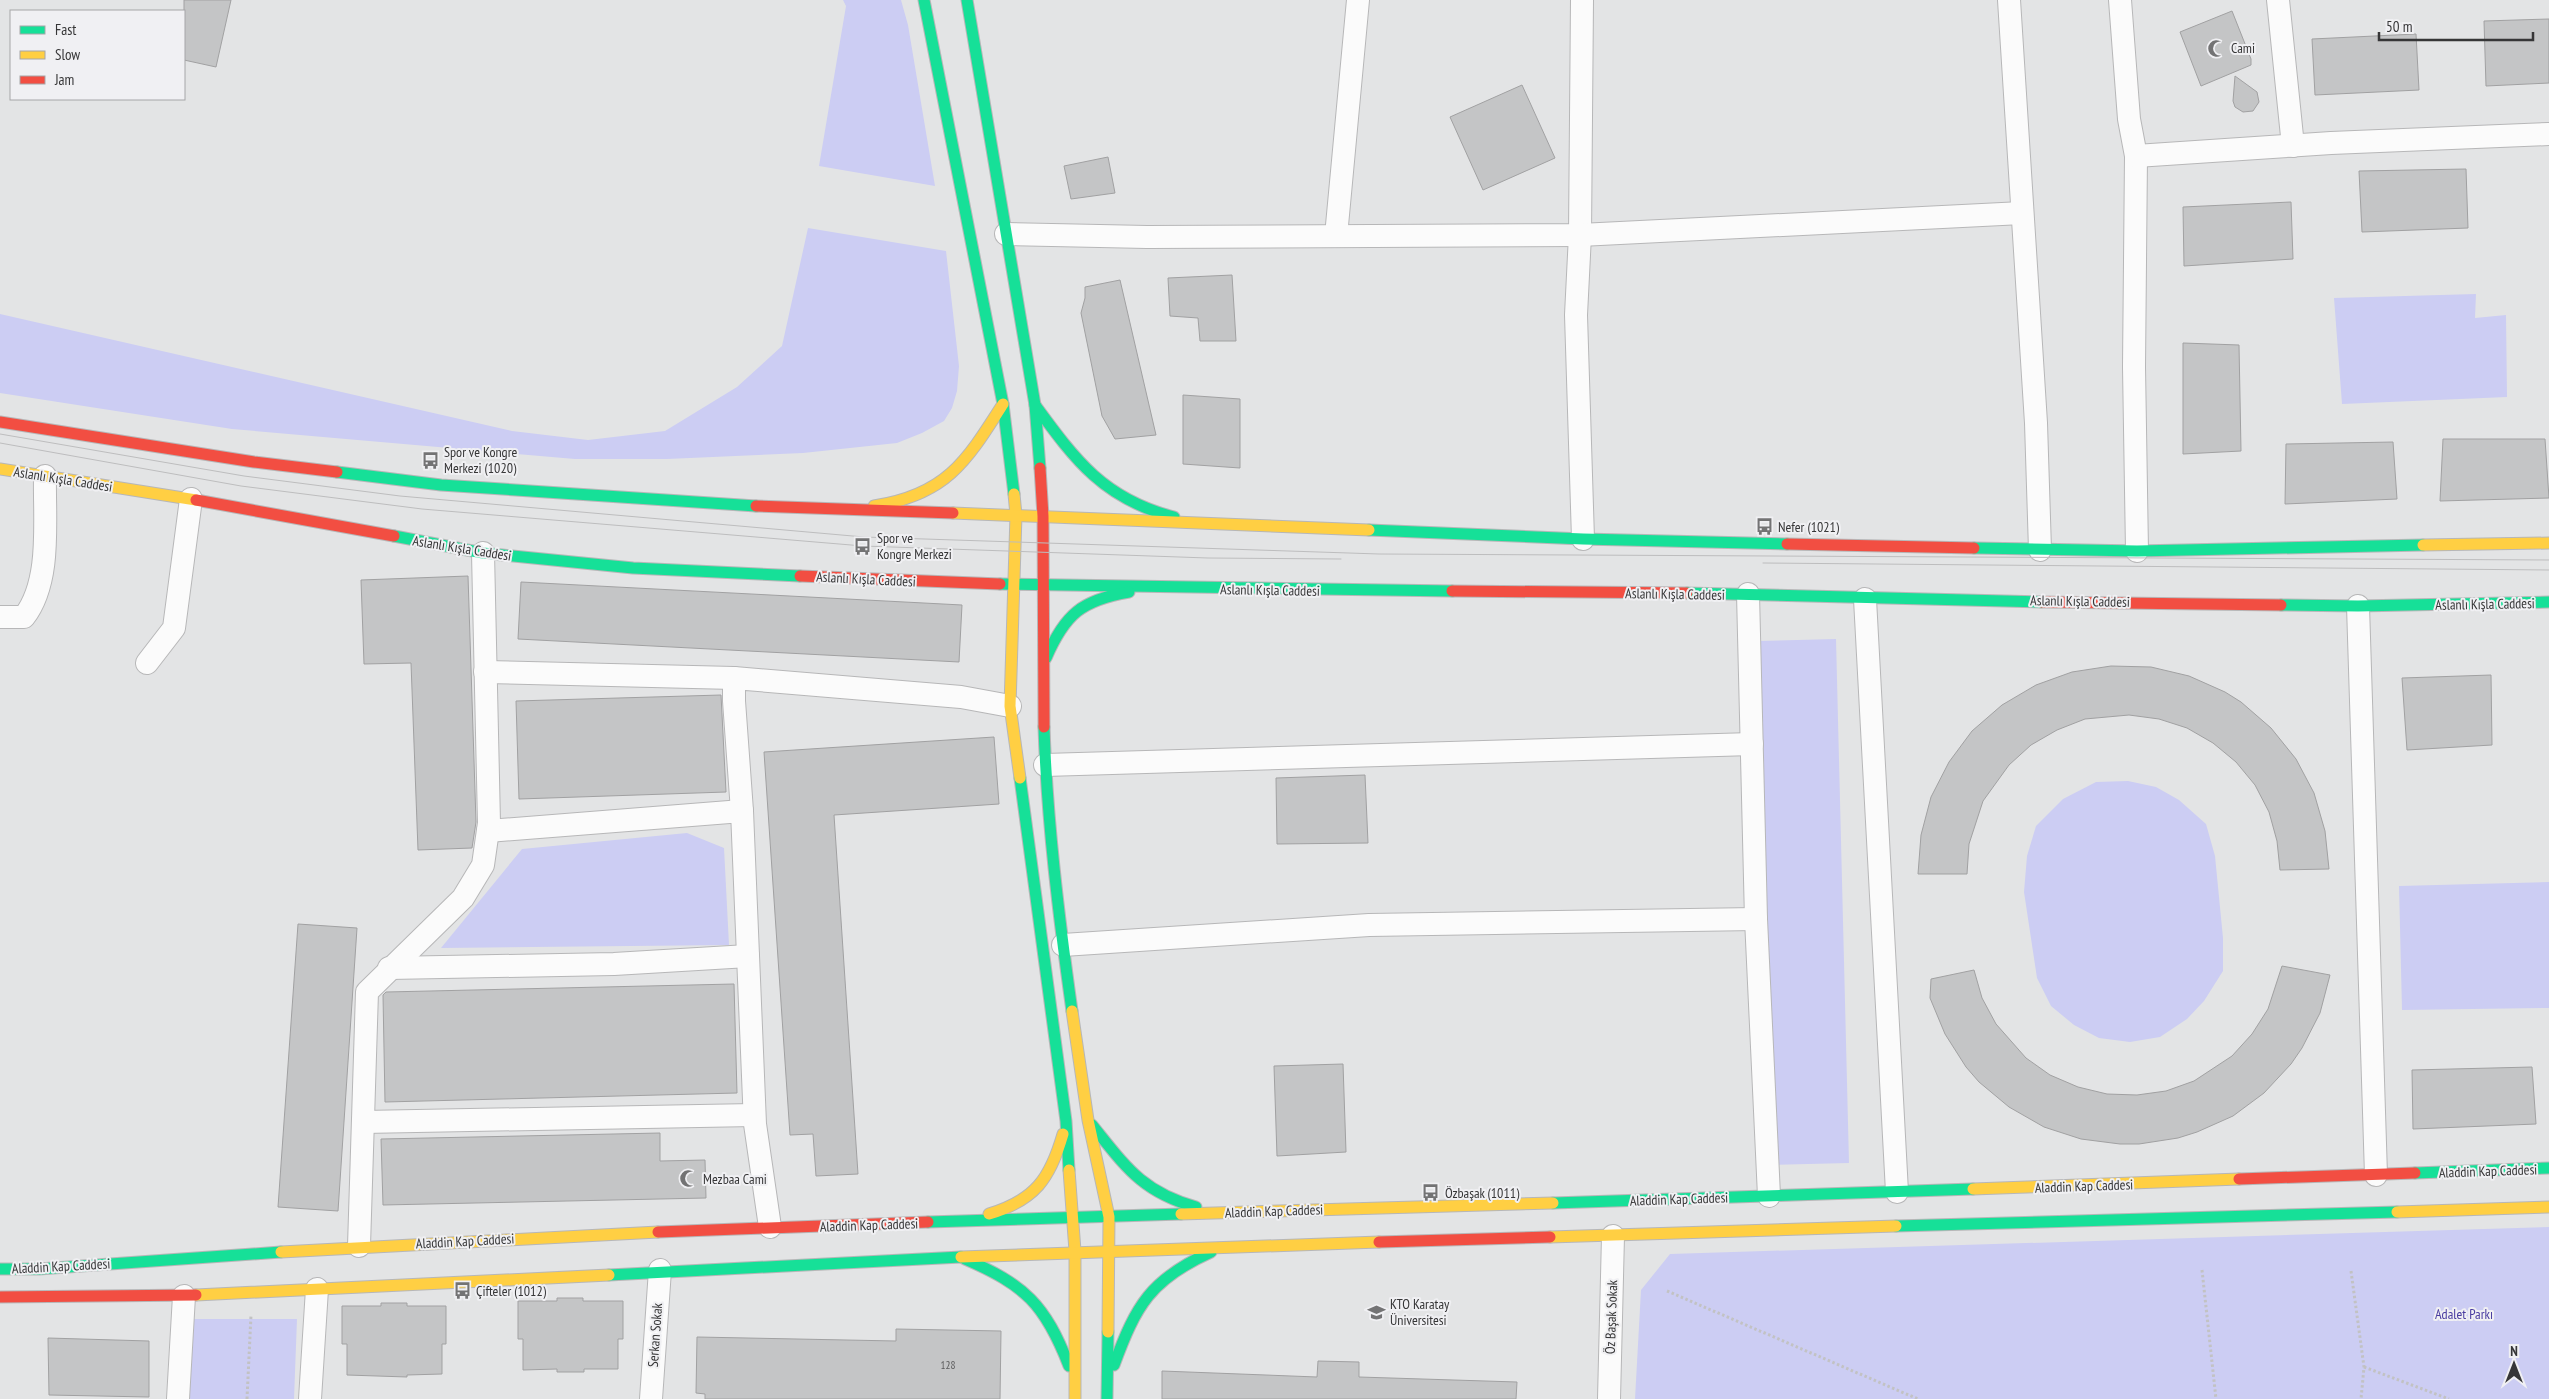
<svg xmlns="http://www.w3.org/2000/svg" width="2549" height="1399" font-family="'PT Sans Narrow',sans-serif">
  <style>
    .green { fill: #cccdf3 }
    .building { fill: #c4c5c6; stroke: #a1a1a2 }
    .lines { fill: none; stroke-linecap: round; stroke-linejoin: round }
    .street-casing { stroke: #b7b7b8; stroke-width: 24 }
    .fast-casing { stroke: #b7b7b8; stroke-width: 13 }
    .slow-casing { stroke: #b7b7b8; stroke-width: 13 }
    .jam-casing { stroke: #b7b7b8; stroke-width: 13 }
    .path { stroke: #c2c2c3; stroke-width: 3; stroke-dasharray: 2.5 2.5; stroke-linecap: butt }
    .street { stroke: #fbfbfb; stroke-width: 22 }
    .fast { stroke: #16e098; stroke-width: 11 }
    .slow { stroke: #ffcf43; stroke-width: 11 }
    .jam { stroke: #f24e42; stroke-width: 11 }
    .tram { stroke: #bdbdbe; stroke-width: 1 }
    .labels { text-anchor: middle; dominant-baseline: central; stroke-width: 4; stroke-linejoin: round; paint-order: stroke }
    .number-label { font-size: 11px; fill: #5a5a5b }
    .poi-label { font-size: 14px; fill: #363637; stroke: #f0f0f3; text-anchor: start }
    .street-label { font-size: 14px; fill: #363637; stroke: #f0f0f3 }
    .park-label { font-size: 14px; fill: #493ca0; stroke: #f0f0f3 }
  </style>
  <rect width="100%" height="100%" fill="#e3e4e5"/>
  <g class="green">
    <polygon points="843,0 901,0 908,25 935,186 819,166 846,6"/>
    <polygon points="808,228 946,251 959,366 957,391 952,408 944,421 922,433 897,443 803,453 667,459 575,459 232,429 0,393 0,314 512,431 588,440 665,431 737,387 782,346"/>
    <polygon points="2476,294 2475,318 2506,315 2507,397 2342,404 2334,298"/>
    <polygon points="1836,639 1849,1163 1770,1165 1757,641"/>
    <polygon points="2128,781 2156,787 2179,800 2206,824 2215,856 2223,938 2223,971 2204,1001 2187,1019 2160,1037 2130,1042 2099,1038 2074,1025 2051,1006 2037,978 2024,892 2027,856 2036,826 2063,799 2096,782"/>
    <polygon points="687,833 724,848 729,945 441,948 522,849"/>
    <polygon points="2549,882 2549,1008 2402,1010 2399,886"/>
    <polygon points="2549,1227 2549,1399 1635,1399 1641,1290 1670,1254"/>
    <polygon points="191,1319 297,1319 294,1399 187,1399"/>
  </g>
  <g class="building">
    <polygon points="184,0 231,0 216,67 184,60"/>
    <polygon points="2232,11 2251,59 2251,65 2201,86 2180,32"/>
    <polygon points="2549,19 2549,83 2486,86 2484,21"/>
    <polygon points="2416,34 2419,90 2315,95 2312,39"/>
    <polygon points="2235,76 2257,92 2259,102 2253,111 2243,112 2235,107 2233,101"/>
    <polygon points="1522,85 1555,158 1483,190 1450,117"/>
    <polygon points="1108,157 1115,193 1071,199 1064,166"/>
    <polygon points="2466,169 2468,228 2362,232 2359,171"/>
    <polygon points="2291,202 2293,259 2184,266 2183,207"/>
    <polygon points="1232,275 1236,341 1200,341 1198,318 1170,316 1168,278"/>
    <polygon points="1120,280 1156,435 1115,439 1102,416 1081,313 1085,298 1085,287"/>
    <polygon points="2183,343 2239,345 2241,451 2183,454"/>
    <polygon points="1183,395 1240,399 1240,468 1183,464"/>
    <polygon points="2443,439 2545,439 2549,498 2440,501"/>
    <polygon points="2393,442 2397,499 2285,504 2286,444"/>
    <polygon points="468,576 476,822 472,848 418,850 411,663 364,664 361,580"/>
    <polygon points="521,582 962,605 959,662 518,639"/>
    <polygon points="2111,666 2151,667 2189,676 2225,692 2241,702 2271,728 2296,759 2314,793 2325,831 2329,869 2280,870 2277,841 2269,812 2255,785 2236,762 2213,743 2187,728 2159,719 2129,715 2085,719 2057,730 2031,745 2009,765 1983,801 1969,844 1967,874 1918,874 1921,835 1931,797 1949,762 1972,731 2002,705 2036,685 2072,672"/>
    <polygon points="2491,675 2492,745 2407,750 2402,678"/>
    <polygon points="721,695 726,792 519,799 516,701"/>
    <polygon points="994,737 999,804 834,815 858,1174 816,1176 813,1134 790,1135 764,752"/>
    <polygon points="1365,775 1368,843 1277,844 1276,778"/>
    <polygon points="298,924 357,928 338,1211 278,1207"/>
    <polygon points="2282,966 2330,975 2320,1013 2302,1048 2291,1064 2264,1093 2233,1116 2197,1132 2178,1138 2139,1144 2120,1144 2081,1139 2044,1127 2009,1107 1979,1082 1966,1067 1945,1034 1930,998 1931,979 1974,970 1982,998 1996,1024 2026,1058 2050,1075 2078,1087 2107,1094 2137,1095 2166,1091 2194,1081 2232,1056 2252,1034 2268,1009"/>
    <polygon points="734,984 737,1093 385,1102 383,995 386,992"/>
    <polygon points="1343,1064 1346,1152 1277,1156 1274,1066"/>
    <polygon points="2532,1067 2536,1124 2413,1129 2412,1070"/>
    <polygon points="660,1133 660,1161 705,1160 706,1198 383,1205 381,1139"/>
    <polygon points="557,1298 583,1298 583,1301 623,1301 623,1339 618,1339 618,1369 584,1369 584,1372 557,1372 557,1369 523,1370 523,1339 518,1339 518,1301 557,1301"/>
    <polygon points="381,1303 407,1303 407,1306 446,1306 446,1344 442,1344 442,1374 407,1375 407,1377 347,1375 347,1344 342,1344 342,1306 381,1306"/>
    <polygon points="896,1329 1001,1331 1000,1399 705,1399 705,1394 696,1393 697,1337 896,1341"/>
    <polygon points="48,1338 149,1341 149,1397 49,1395"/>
    <polygon points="1318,1361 1359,1362 1359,1377 1517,1382 1516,1399 1162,1399 1162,1371 1317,1377"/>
  </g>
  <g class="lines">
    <defs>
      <g id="street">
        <polyline points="1582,0 1580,235 1576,315 1583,539"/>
        <polyline points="2009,0 2036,423 2040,550"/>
        <polyline points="2120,0 2129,119 2136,156 2134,367 2137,551"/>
        <polyline points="2278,0 2293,146"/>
        <polyline points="2136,156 2331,143 2549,134"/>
        <polyline points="1006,234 1147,237 1580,235 2022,213"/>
        <polyline points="1336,236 1358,0"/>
        <polyline points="1748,594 1756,919 1769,1196"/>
        <polyline points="1865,599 1897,1192"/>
        <polyline points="2358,606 2376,1175"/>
        <path d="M0 617H24C52 581 44 520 45 476"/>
        <polyline points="147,663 174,628 191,499"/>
        <polyline points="485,672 734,678"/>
        <polyline points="1045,765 1752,744"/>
        <polyline points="742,811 734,701 734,678 961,697 1010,706"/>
        <polyline points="488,831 742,811 755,1124 770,1227"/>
        <polyline points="1063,945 1369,925 1756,919"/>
        <polyline points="389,968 614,964 748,956"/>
        <polyline points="363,1122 754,1115"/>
        <polyline points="359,1246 367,992 463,898 483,865 489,823 483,553"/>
        <polyline points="178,1399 184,1296"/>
        <polyline points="310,1399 317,1289"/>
        <polyline points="651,1399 660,1270"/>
        <polyline points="1609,1399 1613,1236"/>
      </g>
      <g id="fast">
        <polyline points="924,0 1003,404 1014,494"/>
        <polyline points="967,0 1035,405 1040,468"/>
        <path d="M1035 405C1076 461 1104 499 1174 517"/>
        <polyline points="337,472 441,485 756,506"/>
        <polyline points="1369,530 1583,539 1787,544"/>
        <polyline points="394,536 483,553 633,568 800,576"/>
        <polyline points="1974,548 2137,551 2423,545"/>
        <polyline points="1000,584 1452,591"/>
        <polyline points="1687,593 2041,602"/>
        <polyline points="2281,605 2358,606 2549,602"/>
        <path d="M1046 658C1065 614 1082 600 1129 592"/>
        <path d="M1044 727C1047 822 1059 918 1072 1011"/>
        <polyline points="1020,778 1066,1121 1069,1170"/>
        <path d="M1092 1125C1126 1167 1142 1192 1196 1207"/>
        <polyline points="2415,1173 2549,1168"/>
        <polyline points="1553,1203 1973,1189"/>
        <polyline points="928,1222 1181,1214"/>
        <polyline points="1896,1226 2397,1212"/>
        <path d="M965 1259C1025 1285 1045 1304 1069 1366"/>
        <polyline points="0,1269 39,1269 281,1252"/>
        <polyline points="609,1275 961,1257"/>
        <path d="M1114 1365C1136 1305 1151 1279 1211 1252"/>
        <polyline points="1107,1399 1108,1332"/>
      </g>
      <g id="slow">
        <polyline points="0,469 196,500"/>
        <polyline points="1014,494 1016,515 1010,706 1020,778"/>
        <path d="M874 506C946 495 966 462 1003 404"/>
        <polyline points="953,513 1369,530"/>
        <polyline points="2423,545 2549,543"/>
        <polyline points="1072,1011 1088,1120 1109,1217 1108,1332"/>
        <polyline points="1069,1170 1075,1251 1075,1399"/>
        <polyline points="1973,1189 2239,1179"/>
        <polyline points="2397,1212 2549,1207"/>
        <path d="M989 1214C1035 1200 1050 1179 1063 1134"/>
        <polyline points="1181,1214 1553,1203"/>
        <polyline points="1550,1237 1896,1226"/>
        <polyline points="281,1252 658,1232"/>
        <polyline points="961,1257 1379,1242"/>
        <polyline points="196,1295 609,1275"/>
      </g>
      <g id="jam">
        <polyline points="0,422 254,462 337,472"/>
        <polyline points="1040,468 1043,516 1044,727"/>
        <polyline points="196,500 394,536"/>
        <polyline points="756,506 953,513"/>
        <polyline points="1787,544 1974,548"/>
        <polyline points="800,576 1000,584"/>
        <polyline points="1452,591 1687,593"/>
        <polyline points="2041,602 2281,605"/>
        <polyline points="2239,1179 2415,1173"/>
        <polyline points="658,1232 928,1222"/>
        <polyline points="1379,1242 1550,1237"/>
        <polyline points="0,1297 196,1295"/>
      </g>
    </defs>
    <use href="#street" class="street-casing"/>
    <use href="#fast" class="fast-casing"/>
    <use href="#slow" class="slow-casing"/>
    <use href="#jam" class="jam-casing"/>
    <g class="path">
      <polyline points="2202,1270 2216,1399"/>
      <polyline points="2351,1271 2364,1367 2361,1399"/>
      <polyline points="1667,1291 1918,1399"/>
      <polyline points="2364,1367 2449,1399"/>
      <polyline points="247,1399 251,1315"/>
    </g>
    <use href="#street" class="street"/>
    <use href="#fast" class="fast"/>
    <use href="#slow" class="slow"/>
    <use href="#jam" class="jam"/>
    <g class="tram">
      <polyline points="0,434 244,476 400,496 864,537 1379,554 2549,560"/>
      <polyline points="0,443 241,486 422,509 863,546 1208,558 1341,559"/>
      <polyline points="1763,563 2549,570"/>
    </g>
  </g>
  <defs>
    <symbol id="mosque-bare" viewBox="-9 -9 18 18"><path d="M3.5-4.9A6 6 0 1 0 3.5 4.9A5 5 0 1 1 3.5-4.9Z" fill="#737374" stroke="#f0f0f3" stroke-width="2.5" paint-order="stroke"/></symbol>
    <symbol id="bus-bare" viewBox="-9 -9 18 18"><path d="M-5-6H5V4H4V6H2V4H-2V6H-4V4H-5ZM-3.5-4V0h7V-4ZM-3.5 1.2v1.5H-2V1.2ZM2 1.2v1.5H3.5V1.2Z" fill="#737374" stroke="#f0f0f3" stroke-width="2.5" paint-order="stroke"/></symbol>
    <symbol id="university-bare" viewBox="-9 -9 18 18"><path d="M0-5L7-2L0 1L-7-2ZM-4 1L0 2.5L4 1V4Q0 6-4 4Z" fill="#737374" stroke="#f0f0f3" stroke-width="2.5" paint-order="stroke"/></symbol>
  </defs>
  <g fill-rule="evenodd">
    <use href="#mosque-bare" x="2204" y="36" width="25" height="25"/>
    <use href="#bus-bare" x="418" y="448" width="25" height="25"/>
    <use href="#bus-bare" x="1752" y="514" width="25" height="25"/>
    <use href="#bus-bare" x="850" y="534" width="25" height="25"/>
    <use href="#mosque-bare" x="676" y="1166" width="25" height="25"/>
    <use href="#bus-bare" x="1418" y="1180" width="25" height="25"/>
    <use href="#bus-bare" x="450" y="1278" width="25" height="25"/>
    <use href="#university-bare" x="1364" y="1300" width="25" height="25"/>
  </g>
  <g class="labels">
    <g class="number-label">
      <text x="948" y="1365">128</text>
    </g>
    <g class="poi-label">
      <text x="2231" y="48">Cami</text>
      <text x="444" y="452">Spor ve Kongre<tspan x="444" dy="16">Merkezi (1020)</tspan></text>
      <text x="1778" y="527">Nefer (1021)</text>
      <text x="877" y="538">Spor ve<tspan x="877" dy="16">Kongre Merkezi</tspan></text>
      <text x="703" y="1179">Mezbaa Cami</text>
      <text x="1445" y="1193">Özbaşak (1011)</text>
      <text x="476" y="1291">Çifteler (1012)</text>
      <text x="1390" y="1304">KTO Karatay<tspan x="1390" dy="16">Üniversitesi</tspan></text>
    </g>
    <g class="street-label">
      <text transform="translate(63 479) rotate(9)">Aslanlı Kışla Caddesi</text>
      <text transform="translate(462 548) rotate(9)">Aslanlı Kışla Caddesi</text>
      <text transform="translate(866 579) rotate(3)">Aslanlı Kışla Caddesi</text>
      <text transform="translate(1270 590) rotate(1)">Aslanlı Kışla Caddesi</text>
      <text transform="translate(1675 594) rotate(1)">Aslanlı Kışla Caddesi</text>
      <text transform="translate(2080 601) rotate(1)">Aslanlı Kışla Caddesi</text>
      <text transform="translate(2485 604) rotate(-1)">Aslanlı Kışla Caddesi</text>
      <text transform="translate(2488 1171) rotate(-2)">Aladdin Kap Caddesi</text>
      <text transform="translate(2084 1186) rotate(-2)">Aladdin Kap Caddesi</text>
      <text transform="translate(1679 1199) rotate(-2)">Aladdin Kap Caddesi</text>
      <text transform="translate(1274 1211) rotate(-2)">Aladdin Kap Caddesi</text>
      <text transform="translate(869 1225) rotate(-2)">Aladdin Kap Caddesi</text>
      <text transform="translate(465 1241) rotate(-3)">Aladdin Kap Caddesi</text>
      <text transform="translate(61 1266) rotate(-3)">Aladdin Kap Caddesi</text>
      <text transform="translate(1611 1317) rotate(-88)">Öz Başak Sokak</text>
      <text transform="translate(655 1335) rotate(-86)">Serkan Sokak</text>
    </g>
    <g class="park-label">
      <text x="2464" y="1314">Adalet Parkı</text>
    </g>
  </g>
  <rect x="10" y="10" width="175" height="90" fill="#f0f0f3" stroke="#a6a6a8"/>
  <rect x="20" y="26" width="25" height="8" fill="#16e098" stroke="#a6a6a8"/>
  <text x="55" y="35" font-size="15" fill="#363637">Fast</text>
  <rect x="20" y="51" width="25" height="8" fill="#ffcf43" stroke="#a6a6a8"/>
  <text x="55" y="60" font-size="15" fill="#363637">Slow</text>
  <rect x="20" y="76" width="25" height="8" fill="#f24e42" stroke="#a6a6a8"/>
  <text x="55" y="85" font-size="15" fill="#363637">Jam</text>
  <g transform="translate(2514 1364)" stroke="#f0f0f3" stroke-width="4" paint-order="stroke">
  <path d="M0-4L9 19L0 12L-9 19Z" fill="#363637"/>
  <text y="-8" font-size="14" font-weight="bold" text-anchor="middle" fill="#363637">N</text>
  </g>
  <path d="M2379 32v8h154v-8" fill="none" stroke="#363637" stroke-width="2.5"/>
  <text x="2386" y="32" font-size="15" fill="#363637" stroke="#f0f0f3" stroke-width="4" paint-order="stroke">50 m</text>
</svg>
